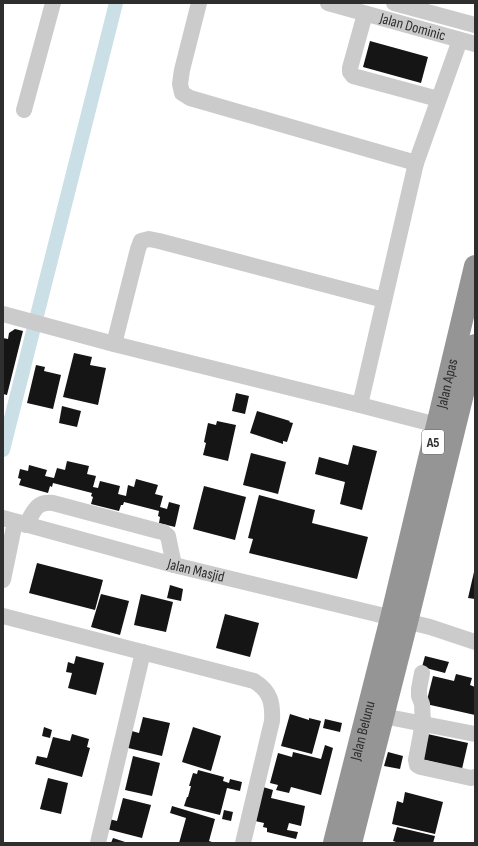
<svg xmlns="http://www.w3.org/2000/svg" width="478" height="846" font-family="'Sofia Sans Condensed',sans-serif">
  <style>
    .lines { fill: none; stroke-linecap: round; stroke-linejoin: round }
    .canal { stroke: #cbdfe7; stroke-width: 14 }
    .building { fill: #151515 }
    .minor { stroke: #cbcbcb; stroke-width: 16 }
    .highway { stroke: #959595; stroke-width: 22 }
    .labels { text-anchor: middle; dominant-baseline: central; stroke-width: 4; stroke-linejoin: round; paint-order: stroke }
    .shield { fill: #fff; stroke: #6d6d6d; stroke-width: 1 }
    .shield-label { font-size: 14px; font-weight: bold; fill: #2e2e2e }
    .street-label { font-size: 15px; fill: #2e2e2e; stroke: #fff }
  </style>
  <rect width="100%" height="100%" fill="#fff"/>
  <g class="lines">
    <polyline class="canal" points="3,450 116,3"/>
  </g>
  <g class="building">
    <polygon points="370,41 428,57 421,83 363,67"/>
    <polygon points="15,329 23,331 7,395 3,394 3,349 4,345 3,345 3,338 8,339 9,333"/>
    <polygon points="74,353 92,357 90,365 106,368 98,405 63,397"/>
    <polygon points="36,365 45,367 44,371 61,375 53,409 27,403"/>
    <polygon points="236,393 249,396 245,414 232,411"/>
    <polygon points="62,406 81,411 77,427 59,423"/>
    <polygon points="257,411 290,421 289,422 293,423 287,442 283,441 283,444 250,433"/>
    <polygon points="217,421 236,425 228,461 203,455 206,443 204,442 208,423 216,425"/>
    <polygon points="353,445 377,451 362,510 340,504 345,482 315,474 319,457 348,465"/>
    <polygon points="251,453 286,462 278,494 243,485"/>
    <polygon points="67,461 89,466 87,474 96,476 93,487 98,488 100,481 120,486 118,494 126,496 128,485 134,487 136,479 158,485 155,494 163,496 160,507 167,509 169,502 180,505 175,527 159,523 160,517 158,516 159,511 124,502 123,505 121,505 119,511 91,504 93,497 91,496 92,493 53,483 52,487 50,486 48,493 19,485 21,479 18,478 20,469 28,471 29,465 47,470 45,476 54,478 57,468 65,470"/>
    <polygon points="204,486 246,497 235,540 193,529"/>
    <polygon points="259,495 315,510 312,523 368,537 357,579 249,553 253,539 248,538"/>
    <polygon points="37,563 103,580 95,610 29,593"/>
    <polygon points="474,572 475,572 475,599 468,598"/>
    <polygon points="170,585 183,589 181,601 167,598"/>
    <polygon points="101,594 129,601 120,635 91,627"/>
    <polygon points="141,594 173,602 166,632 134,625"/>
    <polygon points="225,614 259,623 250,657 216,648"/>
    <polygon points="76,656 104,663 96,695 68,688 72,673 66,672 68,662 74,664"/>
    <polygon points="425,656 449,662 445,673 422,667"/>
    <polygon points="456,674 472,678 470,685 475,687 475,715 426,704 433,676 454,681"/>
    <polygon points="290,714 309,720 309,718 321,721 312,754 281,746"/>
    <polygon points="143,717 170,723 162,756 124,747 128,730 139,733"/>
    <polygon points="325,719 342,723 340,732 323,728"/>
    <polygon points="44,727 52,730 50,738 42,736"/>
    <polygon points="193,727 221,736 211,771 182,762"/>
    <polygon points="423,733 468,743 462,769 417,758"/>
    <polygon points="72,734 89,739 87,747 90,748 82,777 35,764 37,756 47,758 53,737 70,741"/>
    <polygon points="325,745 333,748 321,795 291,787 289,793 276,790 278,785 270,783 278,753 292,757 293,752 321,759"/>
    <polygon points="388,752 403,756 400,769 384,766"/>
    <polygon points="133,756 160,763 152,796 125,790"/>
    <polygon points="198,770 224,777 223,781 229,783 230,779 242,782 240,791 227,788 220,815 184,806 187,797 188,797 191,786 189,786 193,773 197,774"/>
    <polygon points="48,778 68,783 61,814 40,809"/>
    <polygon points="263,787 273,790 271,798 305,806 301,826 289,823 287,830 298,832 296,839 267,832 267,828 263,827 264,823 255,821"/>
    <polygon points="405,792 443,802 435,834 392,824 397,801 403,803"/>
    <polygon points="123,798 151,805 142,838 107,829 109,819 117,821"/>
    <polygon points="172,806 215,819 209,841 215,843 179,843 186,818 170,813"/>
    <polygon points="224,810 233,812 231,821 222,819"/>
    <polygon points="397,827 435,836 433,843 399,843 393,841"/>
    <polygon points="113,838 128,843 111,843"/>
  </g>
  <g class="lines">
    <g class="minor">
      <polyline points="199,3 182,70 180,84 182,93 190,98 416,163"/>
      <path id="s1" d="M328 3 475 44"/>
      <polyline points="394,3 475,25"/>
      <polyline points="365,14 350,68 350,72 353,76 438,99"/>
      <polyline points="24,110 53,3"/>
      <polyline points="3,314 114,344 360,405 437,425"/>
      <polyline points="114,344 138,249 141,241 149,239 159,241 384,300"/>
      <polyline points="360,405 416,163 460,40"/>
      <path id="s2" d="M3 518 174 565 430 627 475 642"/>
      <path d="M26 525C34 511 36 501 53 503L158 531 163 532 168 536 174 565"/>
      <polyline points="3,580 15,522"/>
      <path d="M3 616 254 681C270 691 273 702 272 721L243 843"/>
      <polyline points="422,673 419,689 419,696 422,704 423,723 416,760 417,765 421,767 471,778 475,777"/>
      <polyline points="383,716 475,734"/>
      <polyline points="98,843 143,652"/>
    </g>
    <g class="highway">
      <path id="s3" d="M334 843 391 618 475 266"/>
      <polyline points="351,843 407,622 475,345"/>
    </g>
  </g>
  <g class="labels">
    <rect class="shield" x="422" y="430" width="22" height="24" rx="3"/>
    <g class="shield-label">
      <text x="433" y="442">A5</text>
    </g>
    <g class="street-label">
      <text stroke="none"><textPath href="#s1" startOffset="88">Jalan Dominic</textPath></text>
      <text stroke="none"><textPath href="#s3" startOffset="473">Jalan Apas</textPath></text>
      <text stroke="none"><textPath href="#s2" startOffset="200">Jalan Masjid</textPath></text>
      <text stroke="none"><textPath href="#s3" startOffset="116">Jalan Belunu</textPath></text>
    </g>
  </g>
  <rect width="478" height="846" fill="none" stroke="#2e2e2e" stroke-width="8"/>
</svg>
